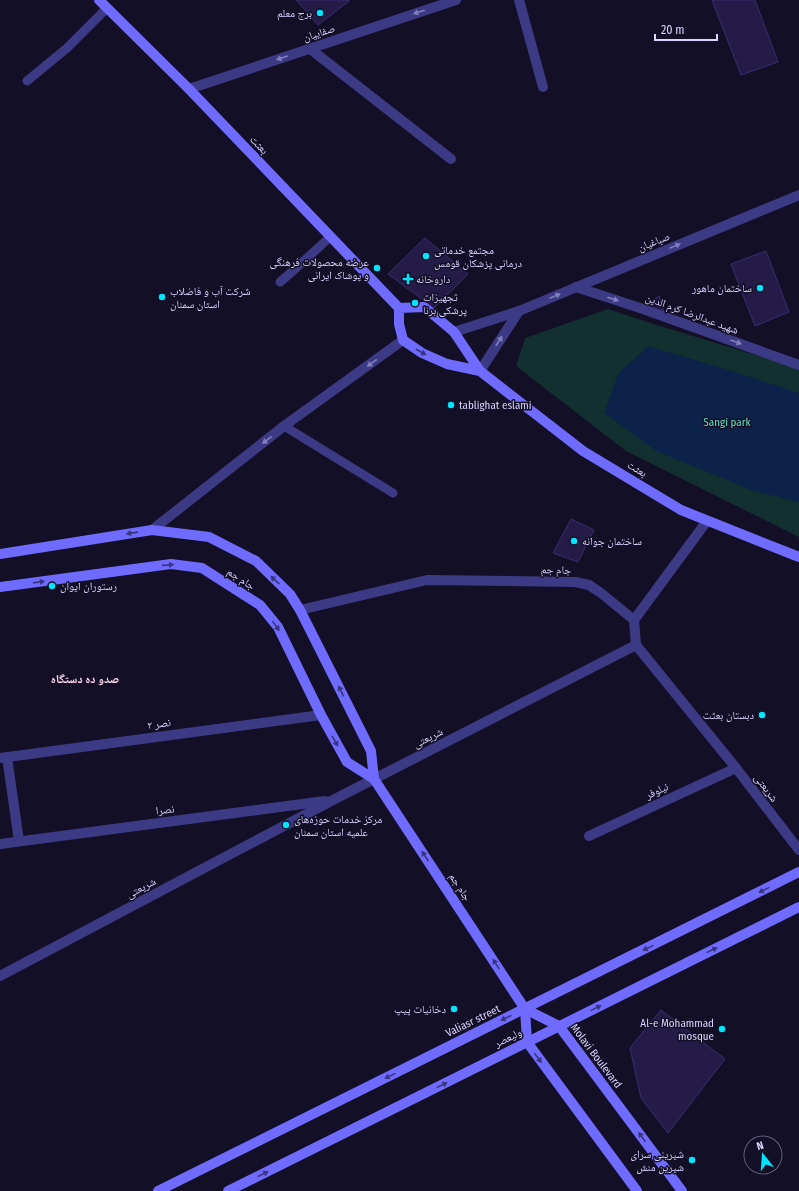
<svg xmlns="http://www.w3.org/2000/svg" width="799" height="1191" font-family="'Fira Sans Condensed','Noto Naskh Arabic',sans-serif">
  <style>
    .green { fill: #12302f }
    .water { fill: #0c2248 }
    .building { fill: #241b47; stroke: #3b2d73 }
    .lines { fill: none; stroke-linecap: round; stroke-linejoin: round }
    .lane { stroke: #3d3a85; stroke-width: 9 }
    .street { stroke: #3d3a85; stroke-width: 10 }
    .secondary { stroke: #6f6bff; stroke-width: 10 }
    .oneway { fill: #837fbc }
    .oneway2 { fill: #38347d }
    .poi-dot { fill: #00e5ff; stroke: #130f26; stroke-width: 1.5 }
    .labels { text-anchor: middle; dominant-baseline: central; stroke-width: 3; stroke-linejoin: round; paint-order: stroke }
    .poi-label { font-size: 11px; fill: #d9d4ff; stroke: #130f26; text-anchor: start }
    .street-label { font-size: 11px; fill: #d9d4ff; stroke: #130f26 }
    .park-label { font-size: 11px; fill: #5fe0c0; stroke: #130f26 }
    .neighbourhood-label { font-size: 12px; font-weight: bold; fill: #ffd6f0; stroke: #130f26 }
  </style>
  <rect width="100%" height="100%" fill="#130f26"/>
  <polygon class="green" points="608,309 660,326 799,368 799,537 626,451 516,366 525,338"/>
  <polygon class="water" points="648,346 729,370 799,393 799,502 754,491 656,451 604,413 618,374"/>
  <g class="building">
    <polygon points="296,0 348,0 349,1 318,25"/>
    <polygon points="712,0 755,0 778,62 741,75"/>
    <polygon points="425,238 468,274 434,308 388,274"/>
    <polygon points="766,251 789,312 755,326 731,264"/>
    <polygon points="659,296 666,319 651,317 649,303"/>
    <polygon points="571,519 594,530 578,562 553,553"/>
    <polygon points="661,1010 725,1059 668,1133 641,1098 630,1048"/>
  </g>
  <g class="lines">
    <g class="lane">
      <polyline points="27,81 67,48 107,8"/>
      <polyline points="280,282 294,270 330,237"/>
      <polyline points="284,426 393,493"/>
    </g>
    <g class="street">
      <polyline points="519,0 543,87"/>
      <polyline points="309,48 451,159"/>
      <polyline points="189,89 456,0"/>
      <polyline points="576,287 643,309 799,365"/>
      <polyline points="454,332 519,311 799,195"/>
      <polyline points="480,371 519,311"/>
      <polyline points="152,530 284,426 403,340"/>
      <polyline points="300,610 427,580 575,582 589,585 601,593 634,620"/>
      <polyline points="636,645 736,768 799,850"/>
      <polyline points="636,645 634,620 707,521"/>
      <polyline points="7,757 19,841"/>
      <polyline points="0,758 321,715"/>
      <polyline points="589,836 736,768"/>
      <polyline points="0,844 325,801"/>
      <polyline points="0,976 333,800 636,645"/>
    </g>
    <g class="secondary">
      <polyline points="99,0 189,89 399,308"/>
      <polyline points="480,371 447,364 422,353 403,340 399,324 399,308 424,307 454,332 480,371 583,451 681,510 799,557"/>
      <polyline points="0,554 152,530 209,537 256,561 290,594 300,610 371,751 374,779"/>
      <polyline points="0,587 171,564 202,568 260,605 278,627 321,715 347,762 374,779 525,1009 527,1042 637,1191"/>
      <polyline points="525,1009 559,1026 682,1191"/>
      <polyline points="158,1191 799,872"/>
      <polyline points="228,1191 799,907"/>
    </g>
  </g>
  <defs><path id="oneway-solid" d="M-6-.8H1V-3.2L6.5 0L1 3.2V.8H-6Z"/></defs>
  <g class="oneway">
    <use href="#oneway-solid" transform="translate(419 12) rotate(162)"/>
    <use href="#oneway-solid" transform="translate(282 58) rotate(161)"/>
    <use href="#oneway-solid" transform="translate(675 246) rotate(-22)"/>
    <use href="#oneway-solid" transform="translate(555 296) rotate(-22)"/>
    <use href="#oneway-solid" transform="translate(613 299) rotate(18)"/>
    <use href="#oneway-solid" transform="translate(499 341) rotate(-57)"/>
    <use href="#oneway-solid" transform="translate(736 342) rotate(20)"/>
    <use href="#oneway-solid" transform="translate(372 363) rotate(144)"/>
    <use href="#oneway-solid" transform="translate(267 440) rotate(142)"/>
  </g>
  <g class="oneway2">
    <use href="#oneway-solid" transform="translate(421 352) rotate(30)"/>
    <use href="#oneway-solid" transform="translate(132 533) rotate(172)"/>
    <use href="#oneway-solid" transform="translate(168 565) rotate(-4)"/>
    <use href="#oneway-solid" transform="translate(275 580) rotate(-137)"/>
    <use href="#oneway-solid" transform="translate(39 582) rotate(-8)"/>
    <use href="#oneway-solid" transform="translate(276 626) rotate(55)"/>
    <use href="#oneway-solid" transform="translate(341 691) rotate(-116)"/>
    <use href="#oneway-solid" transform="translate(335 741) rotate(60)"/>
    <use href="#oneway-solid" transform="translate(425 856) rotate(-123)"/>
    <use href="#oneway-solid" transform="translate(764 890) rotate(154)"/>
    <use href="#oneway-solid" transform="translate(648 948) rotate(154)"/>
    <use href="#oneway-solid" transform="translate(712 950) rotate(-26)"/>
    <use href="#oneway-solid" transform="translate(496 964) rotate(-123)"/>
    <use href="#oneway-solid" transform="translate(596 1008) rotate(-26)"/>
    <use href="#oneway-solid" transform="translate(506 1018) rotate(154)"/>
    <use href="#oneway-solid" transform="translate(538 1058) rotate(53)"/>
    <use href="#oneway-solid" transform="translate(390 1076) rotate(154)"/>
    <use href="#oneway-solid" transform="translate(442 1085) rotate(-26)"/>
    <use href="#oneway-solid" transform="translate(642 1137) rotate(-127)"/>
    <use href="#oneway-solid" transform="translate(263 1174) rotate(-26)"/>
  </g>
  <g class="poi-dot">
    <circle cx="320" cy="13" r="4"/>
    <circle cx="426" cy="256" r="4"/>
    <circle cx="377" cy="268" r="4"/>
    <path d="M406 273h4v4h4v4h-4v4h-4v-4h-4v-4h4z"/>
    <circle cx="760" cy="288" r="4"/>
    <circle cx="162" cy="297" r="4"/>
    <circle cx="415" cy="303" r="4"/>
    <circle cx="451" cy="405" r="4"/>
    <circle cx="574" cy="541" r="4"/>
    <circle cx="52" cy="586" r="4"/>
    <circle cx="762" cy="715" r="4"/>
    <circle cx="286" cy="825" r="4"/>
    <circle cx="454" cy="1009" r="4"/>
    <circle cx="722" cy="1029" r="4"/>
    <circle cx="692" cy="1160" r="4"/>
  </g>
  <g class="labels">
    <g class="poi-label">
      <text x="312" y="13" text-anchor="end">برج معلم</text>
      <text x="434" y="250">مجتمع خدماتی<tspan x="434" dy="13">درمانی پزشکان قومس</tspan></text>
      <text x="369" y="262" text-anchor="end">عرضه محصولات فرهنگی<tspan x="369" dy="13">و پوشاک ایرانی</tspan></text>
      <text x="416" y="279">داروخانه</text>
      <text x="752" y="288" text-anchor="end">ساختمان ماهور</text>
      <text x="170" y="291">شرکت آب و فاضلاب<tspan x="170" dy="13">استان سمنان</tspan></text>
      <text x="423" y="297">تجهیزات<tspan x="423" dy="13">پرشکی برنا</tspan></text>
      <text x="459" y="405">tablighat eslami</text>
      <text x="582" y="541">ساختمان جوانه</text>
      <text x="60" y="586">رستوران ایوان</text>
      <text x="754" y="715" text-anchor="end">دبستان بعثت</text>
      <text x="294" y="819">مرکز خدمات حوزه‌های<tspan x="294" dy="13">علمیه استان سمنان</tspan></text>
      <text x="446" y="1009" text-anchor="end">دخانیات پیپ</text>
      <text x="714" y="1023" text-anchor="end">Al-e Mohammad<tspan x="714" dy="13">mosque</tspan></text>
      <text x="684" y="1154" text-anchor="end">شیرینی سرای<tspan x="684" dy="13">شیرین منش</tspan></text>
    </g>
    <g class="street-label">
      <text transform="translate(319 33) rotate(-18)">صفاییان</text>
      <text transform="translate(259 145) rotate(46)">بعثت</text>
      <text transform="translate(654 242) rotate(-22)">صباغیان</text>
      <text transform="translate(692 314) rotate(20)">شهید عبدالرضا کرم الدین</text>
      <text transform="translate(637 469) rotate(31)">بعثت</text>
      <text transform="translate(556 570) rotate(1)">جام جم</text>
      <text transform="translate(241 579) rotate(33)">جام جم</text>
      <text transform="translate(159 724) rotate(-8)">نصر ۲</text>
      <text transform="translate(428 738) rotate(-27)">شریعتی</text>
      <text transform="translate(766 788) rotate(53)">شریعتی</text>
      <text transform="translate(657 791) rotate(-25)">نیلوفر</text>
      <text transform="translate(165 810) rotate(-7)">نصرا</text>
      <text transform="translate(460 887) rotate(57)">جام جم</text>
      <text transform="translate(141 888) rotate(-28)">شریعتی</text>
      <text transform="translate(473 1021) rotate(-26)">Valiasr street</text>
      <text transform="translate(508 1038) rotate(-26)">ولیعصر</text>
      <text transform="translate(596 1056) rotate(53)">Molavi Boulevard</text>
    </g>
    <g class="park-label">
      <text x="727" y="422">Sangi park</text>
    </g>
    <g class="neighbourhood-label">
      <text x="85" y="679">صدو ده دستگاه</text>
    </g>
  </g>
  <g transform="translate(763 1155) rotate(343)"><circle r="19" fill="#130f26" stroke="#625e7d"/>
  <path d="M0-3L7 15L0 10L-7 15Z" fill="#00e5ff"/>
  <text y="-6" font-size="11" font-weight="bold" text-anchor="middle" fill="#d9d4ff">N</text>
  </g>
  <path d="M655 34v6h62v-6" fill="none" stroke="#d9d4ff" stroke-width="2"/>
  <text x="661" y="34" font-size="12" fill="#d9d4ff" stroke="#130f26" stroke-width="3" paint-order="stroke">20 m</text>
</svg>
